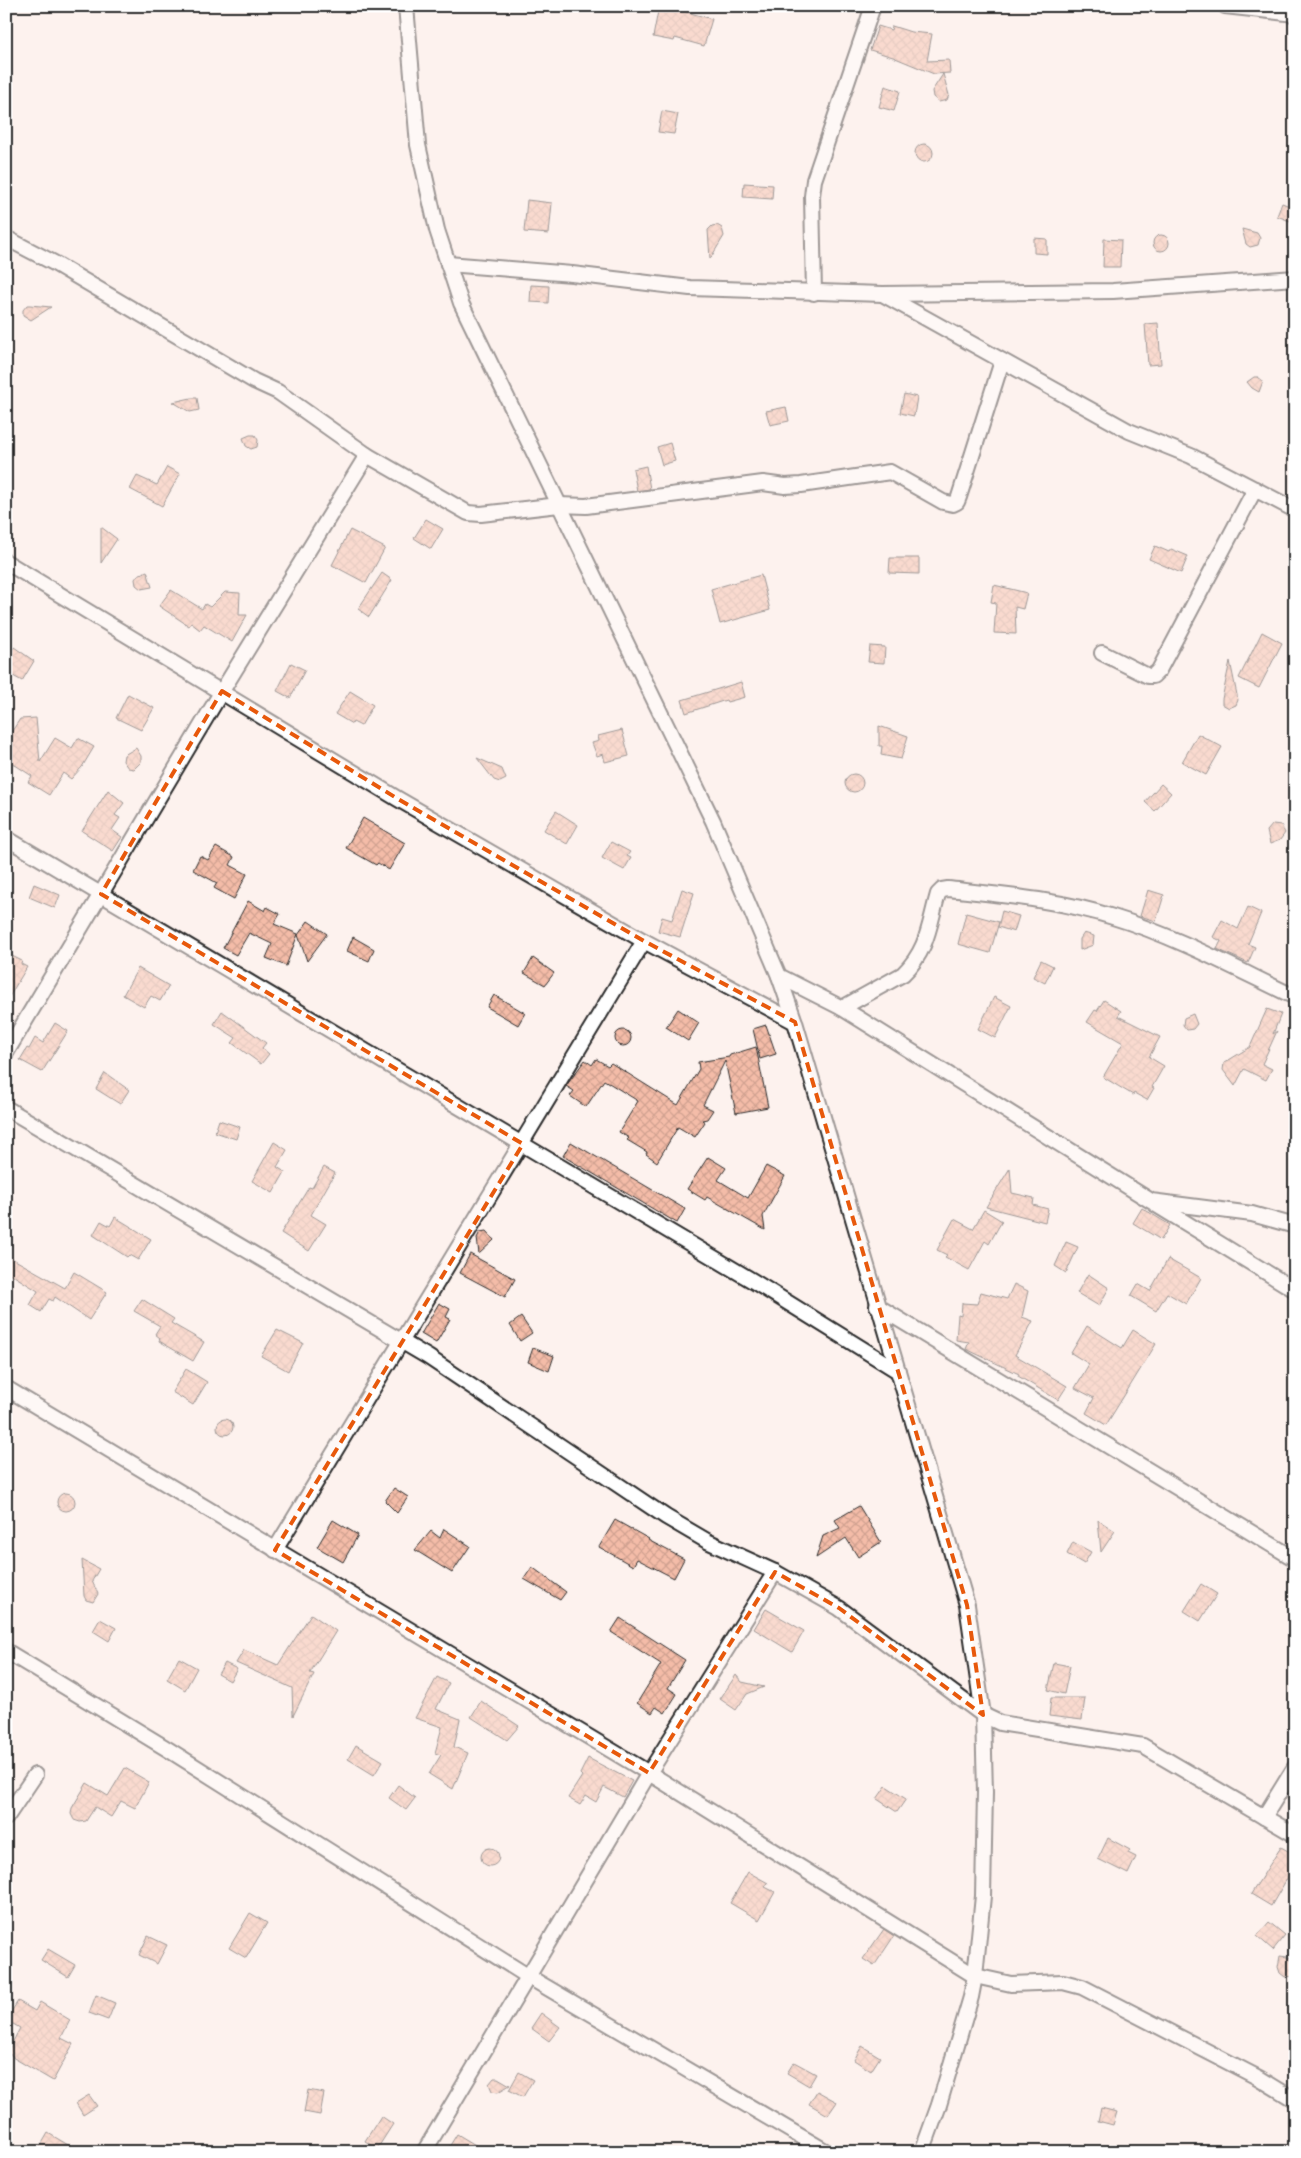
<svg xmlns="http://www.w3.org/2000/svg" width="1301" height="2158" font-family="Mynerve,sans-serif">
  <style>
    .building { fill: url(#building-cross-hatch); stroke: #2b2b2b }
    .lines { fill: none; stroke-linecap: round; stroke-linejoin: round }
    .street-casing { stroke: #2b2b2b; stroke-width: 18 }
    .street { stroke: #fff; stroke-width: 14 }
    .marked { fill: none; stroke: #e8590c; stroke-width: 4; stroke-dasharray: 10 6; stroke-linejoin: round }
  </style>
  <defs>
    <pattern id="building-cross-hatch" width="8" height="8" patternUnits="userSpaceOnUse" patternTransform="scale(1.25)"><rect width="8" height="8" fill="#f4bca8"/><path d="M0 0l8 8M0 8l8-8" fill="none" stroke="#d1a291"/></pattern>
  </defs>
  <rect width="100%" height="100%" fill="#fdf2ee"/>
  <filter id="ink" filterUnits="userSpaceOnUse"><feTurbulence type="fractalNoise" baseFrequency=".02" numOctaves="2"/><feDisplacementMap in="SourceGraphic" scale="10" xChannelSelector="R" yChannelSelector="G"/><feConvolveMatrix kernelMatrix="1 2 1 2 8 2 1 2 1" color-interpolation-filters="sRGB"/></filter>
  <g filter="url(#ink)">
    <g class="building">
      <polygon points="659,6 685,6 683,11 712,19 704,46 675,38 674,41 653,37"/>
      <polygon points="878,26 891,30 892,26 911,32 932,34 927,61 949,60 950,73 934,74 893,57 870,50"/>
      <polygon points="943,74 949,95 947,100 939,102 933,97 932,91"/>
      <polygon points="885,86 900,91 894,111 879,107"/>
      <polygon points="662,111 678,114 674,134 658,132"/>
      <circle cx="924" cy="153" r="9"/>
      <polygon points="744,183 773,185 772,199 743,197"/>
      <polygon points="527,200 552,203 549,234 524,232"/>
      <polygon points="1282,203 1295,208 1295,223 1277,216"/>
      <polygon points="717,225 722,228 724,236 710,259 708,230 712,226"/>
      <polygon points="1242,229 1257,233 1260,238 1258,245 1250,247 1246,244"/>
      <circle cx="1161" cy="243" r="8"/>
      <polygon points="1034,238 1047,239 1047,254 1034,253"/>
      <polygon points="1104,239 1121,240 1120,267 1103,267"/>
      <polygon points="531,285 549,286 548,303 530,302"/>
      <polygon points="27,305 30,305 51,307 31,320 23,315 23,310"/>
      <polygon points="1158,323 1161,364 1148,365 1145,324"/>
      <polygon points="1254,377 1258,377 1263,381 1259,392 1252,388 1247,382"/>
      <polygon points="904,394 917,397 914,416 900,413"/>
      <polygon points="191,398 197,398 199,410 190,412 173,402"/>
      <polygon points="786,407 789,421 770,425 766,411"/>
      <polygon points="250,435 255,435 258,440 257,447 251,449 246,446 243,438"/>
      <polygon points="670,443 675,461 662,465 657,447"/>
      <polygon points="646,466 650,489 637,491 633,469"/>
      <polygon points="167,467 180,474 162,506 130,489 137,476 157,485"/>
      <polygon points="426,519 443,529 431,549 414,538"/>
      <polygon points="101,527 117,539 101,563"/>
      <polygon points="350,530 385,548 366,583 332,565"/>
      <polygon points="1155,546 1169,552 1171,549 1188,556 1181,573 1149,559"/>
      <polygon points="890,558 919,558 919,574 889,573"/>
      <polygon points="147,571 152,587 141,589 136,585 135,579 138,575"/>
      <polygon points="382,573 392,580 369,617 358,609"/>
      <polygon points="761,575 770,610 720,624 711,589"/>
      <polygon points="994,585 1027,593 1023,609 1015,607 1016,634 994,633 996,603 991,602"/>
      <polygon points="171,590 202,609 205,604 210,607 225,592 240,593 239,615 247,615 232,642 204,625 200,630 191,623 189,626 159,606"/>
      <polygon points="1262,632 1282,643 1259,688 1239,678"/>
      <polygon points="870,646 885,647 884,663 868,662"/>
      <polygon points="14,647 34,661 22,681 6,672 6,660"/>
      <polygon points="1230,661 1238,700 1236,705 1229,708 1222,704 1222,699"/>
      <polygon points="291,663 305,670 290,698 277,691"/>
      <polygon points="741,682 745,697 727,702 726,700 686,713 682,700"/>
      <polygon points="350,691 373,705 361,726 353,722 352,724 335,714"/>
      <polygon points="128,694 154,708 141,730 116,718"/>
      <polygon points="36,718 40,762 55,738 72,748 78,738 94,747 82,767 71,779 63,773 49,795 28,782 32,776 6,759 6,740 20,719"/>
      <polygon points="879,726 908,736 901,759 881,755 882,746 879,746"/>
      <polygon points="622,730 629,756 605,762 603,754 597,756 592,743 599,741 598,736"/>
      <polygon points="1198,734 1222,747 1206,775 1182,762"/>
      <polygon points="136,748 141,756 141,762 134,769 128,768 123,761 124,755"/>
      <polygon points="477,758 502,769 506,779 500,782 494,780"/>
      <circle cx="854" cy="783" r="9"/>
      <polygon points="1161,784 1171,793 1155,811 1145,802"/>
      <polygon points="108,790 124,803 115,815 120,818 112,830 122,837 113,851 82,831"/>
      <polygon points="556,811 578,825 567,844 544,830"/>
      <polygon points="363,818 405,843 389,870 378,863 376,865 346,848"/>
      <polygon points="1273,824 1281,825 1285,833 1280,840 1270,844 1267,831"/>
      <polygon points="611,842 630,852 627,856 631,858 624,870 602,858"/>
      <polygon points="216,847 234,857 230,865 247,874 234,899 214,888 217,883 193,870 200,856 208,860"/>
      <polygon points="34,884 60,895 55,908 29,897"/>
      <polygon points="682,889 694,893 680,937 658,931 662,917 672,920"/>
      <polygon points="1148,890 1164,895 1156,921 1140,916"/>
      <polygon points="248,901 265,911 267,907 280,914 274,924 298,934 286,966 266,958 272,944 249,933 236,955 223,948"/>
      <polygon points="1248,907 1261,913 1248,944 1255,947 1248,963 1217,949 1221,941 1213,937 1222,920 1238,929"/>
      <polygon points="1002,911 1019,916 1014,932 998,927"/>
      <polygon points="966,913 999,922 990,953 958,944"/>
      <polygon points="308,921 327,934 307,961 298,935"/>
      <polygon points="1084,933 1094,936 1093,945 1080,950 1080,939"/>
      <polygon points="353,937 374,949 369,961 347,951"/>
      <polygon points="6,953 22,961 21,964 27,967 6,1002"/>
      <polygon points="533,958 554,973 545,985 524,973"/>
      <polygon points="1041,960 1053,966 1045,983 1033,977"/>
      <polygon points="138,968 169,986 160,1001 151,996 144,1007 123,995"/>
      <polygon points="494,995 525,1013 518,1025 487,1007"/>
      <polygon points="994,997 1011,1006 995,1038 978,1029"/>
      <polygon points="1104,1000 1121,1011 1118,1016 1160,1037 1149,1057 1164,1066 1152,1087 1154,1088 1147,1100 1134,1093 1133,1095 1103,1077 1123,1043 1087,1022 1095,1010 1097,1011"/>
      <polygon points="678,1009 699,1023 688,1041 666,1027"/>
      <polygon points="1267,1009 1281,1014 1273,1034 1277,1031 1262,1064 1272,1069 1266,1080 1244,1069 1235,1086 1223,1070 1224,1063 1250,1047"/>
      <polygon points="222,1011 266,1043 262,1048 269,1054 261,1064 232,1043 236,1038 214,1024"/>
      <polygon points="1193,1014 1197,1024 1193,1029 1187,1030 1183,1025 1184,1018"/>
      <polygon points="55,1023 68,1031 42,1072 20,1060 27,1048 29,1049 35,1038 43,1043"/>
      <polygon points="766,1025 776,1054 760,1059 753,1029"/>
      <circle cx="623" cy="1038" r="8"/>
      <polygon points="756,1047 768,1107 736,1113 725,1061 703,1105 713,1110 707,1119 702,1120 705,1122 695,1137 678,1127 657,1162 646,1154 647,1152 627,1140 629,1138 619,1132 638,1101 604,1080 586,1107 570,1096 574,1091 566,1086 585,1060 592,1065 596,1059 608,1066 611,1063 678,1105 699,1069 698,1062 729,1057 730,1055"/>
      <polygon points="105,1073 129,1090 120,1104 96,1089"/>
      <polygon points="219,1120 240,1127 236,1139 215,1132"/>
      <polygon points="274,1142 287,1150 277,1167 285,1172 273,1193 252,1181"/>
      <polygon points="571,1142 685,1209 677,1223 563,1156"/>
      <polygon points="708,1157 726,1168 718,1180 748,1198 766,1166 785,1176 763,1216 765,1230 707,1197 705,1200 687,1189"/>
      <polygon points="324,1167 335,1173 311,1215 326,1224 309,1251 281,1233 309,1187 312,1188"/>
      <polygon points="1010,1168 1012,1193 1034,1198 1033,1205 1048,1209 1045,1222 986,1207"/>
      <polygon points="1142,1208 1170,1225 1161,1240 1133,1223"/>
      <polygon points="984,1210 1002,1221 989,1244 985,1241 969,1270 945,1257 947,1255 937,1250 954,1219 973,1229"/>
      <polygon points="115,1217 151,1239 138,1260 129,1255 127,1257 93,1235 101,1221 110,1226"/>
      <polygon points="486,1231 494,1240 479,1254 477,1238 480,1232"/>
      <polygon points="1066,1242 1078,1247 1066,1273 1055,1266"/>
      <polygon points="470,1254 515,1279 505,1297 460,1273"/>
      <polygon points="6,1255 65,1288 74,1272 107,1292 89,1320 55,1297 53,1301 49,1299 41,1312 30,1305 38,1291 6,1271"/>
      <polygon points="1168,1259 1201,1278 1186,1304 1167,1293 1156,1311 1131,1296 1138,1284 1150,1291"/>
      <polygon points="1088,1274 1109,1288 1099,1306 1077,1293"/>
      <polygon points="1014,1284 1028,1291 1022,1317 1033,1321 1015,1355 1067,1386 1058,1400 1018,1376 1019,1374 966,1349 969,1342 956,1340 958,1315 961,1316 962,1303 977,1304 981,1292 1007,1299"/>
      <polygon points="142,1299 174,1319 171,1323 204,1342 193,1361 159,1341 160,1338 155,1334 160,1326 134,1311"/>
      <polygon points="439,1303 450,1309 446,1317 450,1319 436,1343 421,1334"/>
      <polygon points="521,1317 532,1333 520,1341 510,1325"/>
      <polygon points="1087,1326 1122,1348 1133,1330 1156,1344 1106,1425 1086,1413 1094,1398 1075,1388 1089,1364 1071,1353"/>
      <polygon points="277,1330 303,1343 288,1371 261,1356"/>
      <polygon points="533,1348 554,1356 549,1371 528,1362"/>
      <polygon points="186,1369 207,1382 193,1405 172,1392"/>
      <circle cx="225" cy="1427" r="8"/>
      <polygon points="394,1488 408,1497 397,1513 385,1501"/>
      <circle cx="66" cy="1502" r="9"/>
      <polygon points="859,1506 881,1542 858,1557 846,1538 816,1558 823,1536 840,1528 835,1520"/>
      <polygon points="333,1520 358,1535 343,1562 317,1547"/>
      <polygon points="615,1520 649,1539 648,1540 684,1559 674,1578 637,1559 633,1566 599,1547"/>
      <polygon points="1098,1520 1115,1531 1101,1552"/>
      <polygon points="444,1529 470,1546 452,1573 415,1550 431,1531 440,1538"/>
      <polygon points="1073,1542 1091,1552 1084,1564 1067,1554"/>
      <polygon points="82,1560 99,1569 92,1581 98,1594 93,1602 86,1600 84,1596"/>
      <polygon points="532,1567 566,1592 560,1600 524,1579"/>
      <polygon points="1201,1584 1217,1594 1200,1621 1184,1611"/>
      <polygon points="766,1609 804,1631 792,1652 754,1629"/>
      <polygon points="311,1614 336,1631 310,1673 314,1674 293,1716 292,1688 236,1663 244,1650 278,1665"/>
      <polygon points="620,1618 685,1660 668,1688 677,1694 665,1713 656,1707 652,1713 637,1703 661,1664 611,1632"/>
      <polygon points="100,1619 116,1628 109,1641 93,1631"/>
      <polygon points="179,1658 197,1668 185,1690 167,1679"/>
      <polygon points="225,1663 237,1669 230,1681 218,1674"/>
      <polygon points="1054,1663 1070,1666 1064,1694 1048,1690"/>
      <polygon points="736,1675 742,1682 764,1687 747,1694 736,1710 720,1699"/>
      <polygon points="437,1677 449,1683 436,1709 460,1719 454,1747 468,1753 453,1789 429,1774 441,1755 435,1753 442,1727 415,1718"/>
      <polygon points="1051,1698 1085,1698 1082,1720 1049,1716"/>
      <polygon points="481,1701 519,1726 507,1740 471,1717"/>
      <polygon points="356,1745 383,1761 374,1775 348,1759"/>
      <polygon points="588,1758 632,1781 623,1797 604,1787 596,1802 586,1796 580,1805 568,1798 582,1776 580,1774"/>
      <polygon points="125,1768 149,1782 135,1808 121,1801 111,1817 95,1807 86,1821 80,1822 74,1820 71,1814 72,1808 87,1783 108,1796"/>
      <polygon points="398,1785 415,1798 406,1810 389,1798"/>
      <polygon points="886,1786 906,1799 897,1812 877,1799"/>
      <polygon points="1108,1838 1130,1850 1128,1853 1136,1857 1128,1874 1098,1859"/>
      <polygon points="1281,1847 1295,1855 1295,1862 1289,1871 1291,1872 1271,1906 1251,1894"/>
      <circle cx="490" cy="1857" r="9"/>
      <polygon points="748,1872 768,1883 765,1887 775,1892 759,1920 730,1903"/>
      <polygon points="250,1913 267,1923 246,1958 229,1948"/>
      <polygon points="1269,1922 1285,1935 1273,1950 1257,1936"/>
      <polygon points="884,1929 894,1936 874,1966 863,1959"/>
      <polygon points="148,1936 167,1945 157,1964 139,1955"/>
      <polygon points="48,1949 75,1965 68,1977 41,1960"/>
      <polygon points="1280,1956 1295,1958 1295,1976 1285,1977 1280,1973 1278,1967"/>
      <polygon points="96,1995 115,2003 108,2020 89,2013"/>
      <polygon points="18,2001 35,2011 40,2002 70,2020 61,2038 73,2044 53,2081 12,2057 13,2056 7,2053 20,2028 6,2020"/>
      <polygon points="541,2013 560,2027 549,2041 531,2028"/>
      <polygon points="862,2046 880,2057 871,2071 854,2060"/>
      <polygon points="794,2062 816,2074 809,2086 787,2073"/>
      <polygon points="519,2072 533,2080 523,2097 509,2090"/>
      <polygon points="494,2078 498,2078 510,2085 498,2092 492,2091 489,2084"/>
      <polygon points="308,2090 324,2093 320,2115 304,2112"/>
      <polygon points="817,2091 837,2102 828,2115 809,2104"/>
      <polygon points="89,2095 97,2106 83,2115 76,2103"/>
      <polygon points="1101,2108 1117,2112 1113,2125 1098,2121"/>
      <polygon points="381,2116 393,2124 377,2149 365,2141"/>
      <polygon points="48,2133 80,2152 37,2152"/>
      <polygon points="457,2134 487,2152 446,2152"/>
    </g>
    <g class="lines">
      <defs>
        <g id="street">
          <polyline points="406,6 418,145 437,230 461,303 713,821 779,976 795,1022 967,1605 983,1715 985,1792 983,1896 975,1976 971,1997 939,2105 922,2152"/>
          <polyline points="1225,6 1295,14"/>
          <polyline points="6,238 54,263 254,381 278,392 367,455 468,513 481,514 559,505 586,506 763,483 785,486 801,485 890,472 943,502 953,504 957,502 959,497 1002,361"/>
          <polyline points="448,264 572,274 690,288 883,294 1113,291 1295,278"/>
          <polyline points="814,293 812,196 814,180 873,6"/>
          <polyline points="884,295 1129,431 1191,456 1295,510"/>
          <polyline points="6,562 398,799 644,941 795,1022"/>
          <polyline points="1102,653 1148,676 1153,676 1159,670 1255,489"/>
          <polyline points="6,838 753,1281 898,1371"/>
          <polyline points="779,976 842,1008 1151,1201 1252,1214 1295,1226"/>
          <path d="M842 1008 903 974C928 950 929 925 938 894L942 890 948 889C1003 895 1060 900 1113 917 1176 936 1236 969 1295 997"/>
          <polyline points="6,1053 222,691 367,455"/>
          <polyline points="6,1108 428,1357 666,1517 707,1541 775,1572 839,1608 983,1715 1000,1723 1143,1746 1295,1835"/>
          <polyline points="1155,1204 1295,1290"/>
          <polyline points="877,1306 1295,1559"/>
          <polyline points="6,1388 649,1773 975,1976 1011,1984 1063,1982 1082,1987 1259,2078 1295,2100"/>
          <polyline points="275,1550 644,941"/>
          <polyline points="6,1651 169,1750 529,1977 827,2152"/>
          <polyline points="1264,1817 1295,1767"/>
          <polyline points="6,1818 35,1775"/>
          <polyline points="424,2152 649,1773 775,1572"/>
        </g>
      </defs>
      <use href="#street" class="street-casing"/>
      <use href="#street" class="street"/>
    </g>
  </g>
  <path d="M0 0H1301V2158H0ZM222 691 398 799 644 941 795 1022 967 1605 983 1715 839 1608 775 1572 649 1773 275 1550 523 1144 101 894Z" fill="#fdf2ee" fill-opacity=".55" fill-rule="evenodd"/>
  <path class="marked" d="M222 691 398 799 644 941 795 1022 967 1605 983 1715 839 1608 775 1572 649 1773 275 1550 523 1144 101 894Z"/>
  <rect width="1301" height="2158" fill="none" stroke="#fff" stroke-width="25"/>
  <rect x="12" y="12" width="1276" height="2133" fill="none" stroke="#2b2b2b" stroke-width="2" filter="url(#ink)"/>
</svg>
